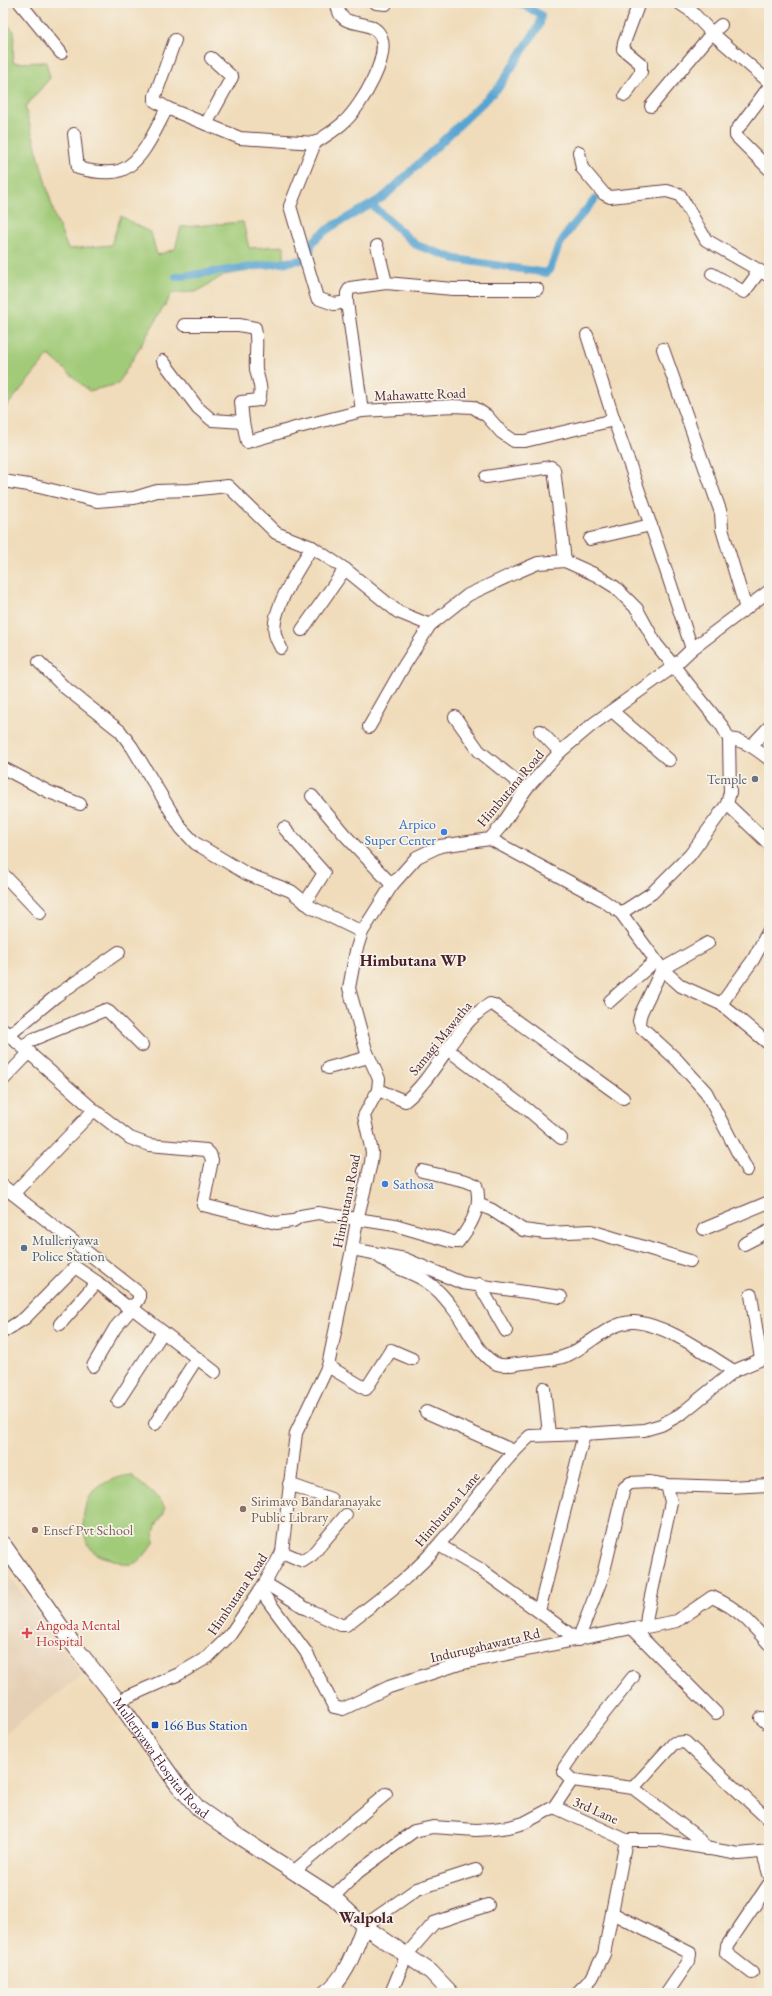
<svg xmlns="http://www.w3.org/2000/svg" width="772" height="1996" font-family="'EB Garamond',serif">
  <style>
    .built { fill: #e6d0b5 }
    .green { fill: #a1cb78; stroke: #767552 }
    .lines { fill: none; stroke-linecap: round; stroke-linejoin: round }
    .canal { stroke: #58a4d1; stroke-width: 8 }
    .minor-casing { stroke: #633b40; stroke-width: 14 }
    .major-casing { stroke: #633b40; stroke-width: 17 }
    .minor { stroke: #fff; stroke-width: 12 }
    .major { stroke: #fff; stroke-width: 15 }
    .worship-dot { fill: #6b7280; stroke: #f7f3e8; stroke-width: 1.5 }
    .shop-dot { fill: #3f7fe0; stroke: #f7f3e8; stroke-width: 1.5 }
    .service-dot { fill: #5c6f8a; stroke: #f7f3e8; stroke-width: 1.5 }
    .education-dot { fill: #8d6e63; stroke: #f7f3e8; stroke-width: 1.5 }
    .health-dot { fill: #e0444e; stroke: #f7f3e8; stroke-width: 1.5 }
    .transit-dot { fill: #1a4fb4; stroke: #f7f3e8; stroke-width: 1.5 }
    .labels { text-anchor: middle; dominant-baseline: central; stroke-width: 3.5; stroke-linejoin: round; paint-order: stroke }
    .street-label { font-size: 14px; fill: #4a1f2b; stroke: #f7f3e8 }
    .worship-label { font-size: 14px; fill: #5b616d; stroke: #f7f3e8; text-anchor: end }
    .shop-label { font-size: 14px; fill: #366cbe; stroke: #f7f3e8; text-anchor: end }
    .service-label { font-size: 14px; fill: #4e5e75; stroke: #f7f3e8; text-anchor: start }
    .education-label { font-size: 14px; fill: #785e54; stroke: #f7f3e8; text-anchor: start }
    .health-label { font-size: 14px; fill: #be3a42; stroke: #f7f3e8; text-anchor: start }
    .transit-label { font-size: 14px; fill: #164399; stroke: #f7f3e8; text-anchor: start }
    .quarter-label { font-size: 16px; font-weight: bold; fill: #4a1f2b; stroke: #f7f3e8 }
  </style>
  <rect width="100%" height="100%" fill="#f7f3e8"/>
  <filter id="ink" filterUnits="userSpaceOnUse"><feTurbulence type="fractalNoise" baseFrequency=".025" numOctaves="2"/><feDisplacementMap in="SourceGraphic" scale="8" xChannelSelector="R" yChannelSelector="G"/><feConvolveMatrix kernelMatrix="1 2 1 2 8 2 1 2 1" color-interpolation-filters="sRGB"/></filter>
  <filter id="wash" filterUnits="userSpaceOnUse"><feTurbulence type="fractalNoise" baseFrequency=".012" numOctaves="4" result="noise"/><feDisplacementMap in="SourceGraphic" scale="16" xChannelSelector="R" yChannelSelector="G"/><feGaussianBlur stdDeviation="0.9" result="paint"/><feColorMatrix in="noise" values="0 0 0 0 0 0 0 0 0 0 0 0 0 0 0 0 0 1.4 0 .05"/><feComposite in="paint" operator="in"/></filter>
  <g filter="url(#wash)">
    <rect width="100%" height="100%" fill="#f0dcba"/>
    <polygon class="built" points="3,1567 82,1675 3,1735"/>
    <g class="green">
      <polygon points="3,20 14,31 13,63 46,62 50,78 25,107 55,217 68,249 111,245 121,216 151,233 157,255 175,249 181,227 243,222 249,248 284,246 284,265 224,275 196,292 172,293 118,384 89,391 49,355 3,411"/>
      <path d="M131 1475 161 1501 165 1508C164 1514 162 1515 159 1520 154 1527 154 1535 154 1543 149 1549 142 1560 135 1563 127 1566 121 1563 114 1560 109 1558 102 1557 97 1554 80 1544 80 1509 91 1495 100 1483 117 1476 131 1475Z"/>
    </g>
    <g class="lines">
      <g class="canal">
        <path d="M372 205 416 245 456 259 547 273C554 264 554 254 560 244 569 228 583 214 595 199"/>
        <path d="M176 277 309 259C310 254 310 248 312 244 322 227 368 209 386 195L499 87 540 24 541 15 519 3"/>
      </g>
    </g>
  </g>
  <g filter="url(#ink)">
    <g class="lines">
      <defs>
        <g id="minor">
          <polyline points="20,3 61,53"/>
          <polyline points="376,3 386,4"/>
          <polyline points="679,3 691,11 712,33 769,82"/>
          <polyline points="769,87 736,131 736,136 769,169"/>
          <polyline points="625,95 641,72 641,64 623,49 624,43 639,3"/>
          <polyline points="651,106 712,33 721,25"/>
          <polyline points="167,108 155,101 155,96 175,40"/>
          <polyline points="206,124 232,77 211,58"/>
          <path d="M74 134 78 168C89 171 101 173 112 172 140 171 156 128 167 108L240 138 315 143C325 136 336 130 345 121 360 107 395 52 378 32 365 17 339 31 337 3"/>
          <polyline points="315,143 290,206 317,298 334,304 347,302 362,411"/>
          <polyline points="579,152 582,168 604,194 610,197 667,191 680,195 706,240 769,276"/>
          <polyline points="377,246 386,283"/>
          <polyline points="712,274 744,292 756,276 755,269"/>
          <polyline points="347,302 347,293 350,288 386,283 453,289 537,289"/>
          <path d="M184 325H239L255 328C258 342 255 355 256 369 258 380 263 388 259 400L241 402 243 422"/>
          <polyline points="587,335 614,420"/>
          <polyline points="663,349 721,513 722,529 746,609"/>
          <path d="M163 361 198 408 212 420 243 422 247 442 295 428 362 411 453 406 473 407 487 416 501 432 514 441H525L614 420C641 496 667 572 692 649"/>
          <polyline points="486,477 551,467 554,469 565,561"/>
          <polyline points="3,481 35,486 97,501 134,498 157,491 190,490 228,486 276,533 312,547 345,569 398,612 430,625"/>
          <polyline points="590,539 651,525"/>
          <polyline points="302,630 345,569"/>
          <path d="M281 648C279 644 276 639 275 634 270 611 300 566 312 547"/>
          <polyline points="39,662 63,686 120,731 132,747 181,828 195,843 247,874 291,891 311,907 362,932"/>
          <polyline points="612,711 669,760"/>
          <polyline points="455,717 479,751 526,789"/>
          <path d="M369 727 402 669 430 625 468 595 515 573 538 563 565 561 596 575 615 587 637 609 656 644 722 726 729 739C745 740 756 749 769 759"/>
          <polyline points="540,731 560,752"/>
          <polyline points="752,745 769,727"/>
          <polyline points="3,768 49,792 80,804"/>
          <polyline points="312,796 344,834 392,885"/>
          <polyline points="727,804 769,844"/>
          <polyline points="284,828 324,873 305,903"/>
          <polyline points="490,839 601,899 621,913 662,969 681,986 721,1004 769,1044"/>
          <polyline points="3,874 40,913"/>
          <polyline points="621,913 652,893 690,855 727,804 730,792 729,739"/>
          <polyline points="708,943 662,969 641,1013 639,1021 641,1027 677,1060 706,1092 747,1170"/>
          <polyline points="610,1001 655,961"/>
          <polyline points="721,1004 753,960 769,930"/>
          <path d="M3 1030 94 1110 130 1138 149 1145 206 1150 210 1154 212 1160 203 1205 276 1223 293 1221 301 1216 318 1213 395 1225 453 1242H458C471 1226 483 1205 476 1185L466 1181 422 1171"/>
          <polyline points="9,1035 56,996 119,952"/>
          <polyline points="23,1046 34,1039 105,1010 109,1012 142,1045"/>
          <polyline points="447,1049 528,1110 561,1138"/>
          <polyline points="328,1068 369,1057"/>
          <polyline points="3,1080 30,1052"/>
          <path d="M378 1090 405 1101C437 1076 454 1025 490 1004L494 1005 623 1098"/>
          <polyline points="3,1186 139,1293 139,1299 135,1305 126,1306 97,1282 75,1267 25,1318 3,1332"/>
          <polyline points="13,1194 94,1110"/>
          <polyline points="478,1204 492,1210 523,1230 546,1233 591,1231 690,1261"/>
          <polyline points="704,1229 769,1202"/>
          <polyline points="744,1244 769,1231"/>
          <polyline points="352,1249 405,1259 462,1283 561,1297"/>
          <path d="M377 1255C394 1269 407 1270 424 1280 436 1287 444 1297 452 1307 466 1323 477 1356 497 1364 505 1367 515 1364 524 1363 539 1361 554 1361 568 1355 588 1346 612 1320 635 1322 668 1325 706 1354 734 1371"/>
          <polyline points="479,1284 506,1331"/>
          <polyline points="751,1295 761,1359"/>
          <polyline points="126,1306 132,1308 215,1372"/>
          <polyline points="60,1324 97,1282"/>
          <polyline points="93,1366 115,1328 132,1308"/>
          <polyline points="328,1366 366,1389 391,1350 412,1359"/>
          <polyline points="544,1388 549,1434"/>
          <polyline points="118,1401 163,1332"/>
          <polyline points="426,1412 514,1451"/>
          <polyline points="155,1424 197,1358"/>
          <polyline points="289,1484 331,1499"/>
          <polyline points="439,1545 480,1569 578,1640 603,1575 624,1488 630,1483 649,1482 667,1485 729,1487 769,1485"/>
          <polyline points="282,1552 303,1561 312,1555 346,1515"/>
          <path d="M265 1583 307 1609 341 1625H346C378 1600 414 1575 440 1543 471 1508 496 1467 530 1436L584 1434 644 1430 661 1425 681 1414 734 1371 769 1356"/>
          <path d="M260 1590 306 1652 334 1707 343 1709 389 1687 459 1664 632 1628 646 1627 677 1621 712 1597C739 1609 750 1622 769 1644"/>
          <polyline points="539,1611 584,1434"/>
          <polyline points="646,1627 647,1615 671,1502 667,1485"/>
          <polyline points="632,1628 716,1713"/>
          <polyline points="118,1701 179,1674 208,1657 230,1635 265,1583 282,1552 296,1433 328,1366 352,1249 357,1220 371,1163 372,1152 364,1116 378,1090 379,1079 366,1050 349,988 356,951 362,932 392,885 417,857 440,846 490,839 502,825 526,789 560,752 593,724 673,667 692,649 769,591"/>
          <polyline points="761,1718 769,1725"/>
          <polyline points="572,1780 564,1772 564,1768 586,1736 633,1677"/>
          <polyline points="633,1788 674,1743 685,1742 769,1820"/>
          <polyline points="554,1807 626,1840"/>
          <polyline points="763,1853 769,1874"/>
          <polyline points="293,1872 386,1794"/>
          <polyline points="333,1897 358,1872 414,1831 433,1827 476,1830 493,1829 509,1827 524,1823 554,1807 572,1780 633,1788 696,1836 707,1849"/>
          <polyline points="612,1913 690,1953 689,1961 667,1993"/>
          <polyline points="364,1926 417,1889 476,1870"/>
          <polyline points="752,1973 726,1953 727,1946 769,1884"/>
          <polyline points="391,1993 407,1954 434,1923 488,1905"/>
          <polyline points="577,1993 592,1978 604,1954 626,1840 659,1840 739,1854 769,1851"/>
        </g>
        <g id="major">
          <path id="s1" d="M3 1544 76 1648 118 1701 177 1784 199 1809 238 1836 333 1897 364 1926 431 1972 451 1993"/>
          <path d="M325 1993C346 1979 355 1949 364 1926"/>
        </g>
      </defs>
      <use href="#minor" class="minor-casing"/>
      <use href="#major" class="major-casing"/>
      <use href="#minor" class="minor"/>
      <use href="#major" class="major"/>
    </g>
  </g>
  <circle class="worship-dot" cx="755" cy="779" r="4"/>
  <g class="shop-dot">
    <circle cx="444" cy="832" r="4"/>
    <circle cx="385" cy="1184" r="4"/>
  </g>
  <circle class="service-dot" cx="24" cy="1248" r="4"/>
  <g class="education-dot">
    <circle cx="243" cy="1509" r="4"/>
    <circle cx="35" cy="1530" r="4"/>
  </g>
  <path class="health-dot" d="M25 1627h4v4h4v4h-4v4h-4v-4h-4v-4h4z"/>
  <rect class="transit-dot" x="151" y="1721" width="8" height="8" rx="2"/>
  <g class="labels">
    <g class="street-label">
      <text transform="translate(420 394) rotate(-2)">Mahawatte Road</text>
      <text transform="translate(510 788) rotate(-50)">Himbutana Road</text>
      <text transform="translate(440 1038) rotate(-51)">Samagi Mawatha</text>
      <text transform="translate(346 1201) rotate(-79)">Himbutana Road</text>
      <text transform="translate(447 1509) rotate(-50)">Himbutana Lane</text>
      <text transform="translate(237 1594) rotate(-56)">Himbutana Road</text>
      <text transform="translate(485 1645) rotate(-13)">Indurugahawatta Rd</text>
      <text stroke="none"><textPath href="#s1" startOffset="266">Mulleriyawa Hospital Road</textPath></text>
      <text transform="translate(596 1810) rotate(24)">3rd Lane</text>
    </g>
    <g class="worship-label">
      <text x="747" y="779">Temple</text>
    </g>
    <g class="shop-label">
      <text x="436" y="824">Arpico<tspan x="436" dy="16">Super Center</tspan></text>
      <text x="393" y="1184" text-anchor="start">Sathosa</text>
    </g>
    <g class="service-label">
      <text x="32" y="1240">Mulleriyawa<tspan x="32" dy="16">Police Station</tspan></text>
    </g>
    <g class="education-label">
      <text x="251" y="1501">Sirimavo Bandaranayake<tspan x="251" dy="16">Public Library</tspan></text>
      <text x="43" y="1530">Ensef Pvt School</text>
    </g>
    <g class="health-label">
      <text x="36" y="1625">Angoda Mental<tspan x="36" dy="16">Hospital</tspan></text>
    </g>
    <g class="transit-label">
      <text x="163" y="1725">166 Bus Station</text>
    </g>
    <g class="quarter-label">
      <text x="413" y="960">Himbutana WP</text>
      <text x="366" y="1917">Walpola</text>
    </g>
  </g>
  <rect width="772" height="1996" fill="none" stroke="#f7f3e8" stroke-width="16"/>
</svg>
